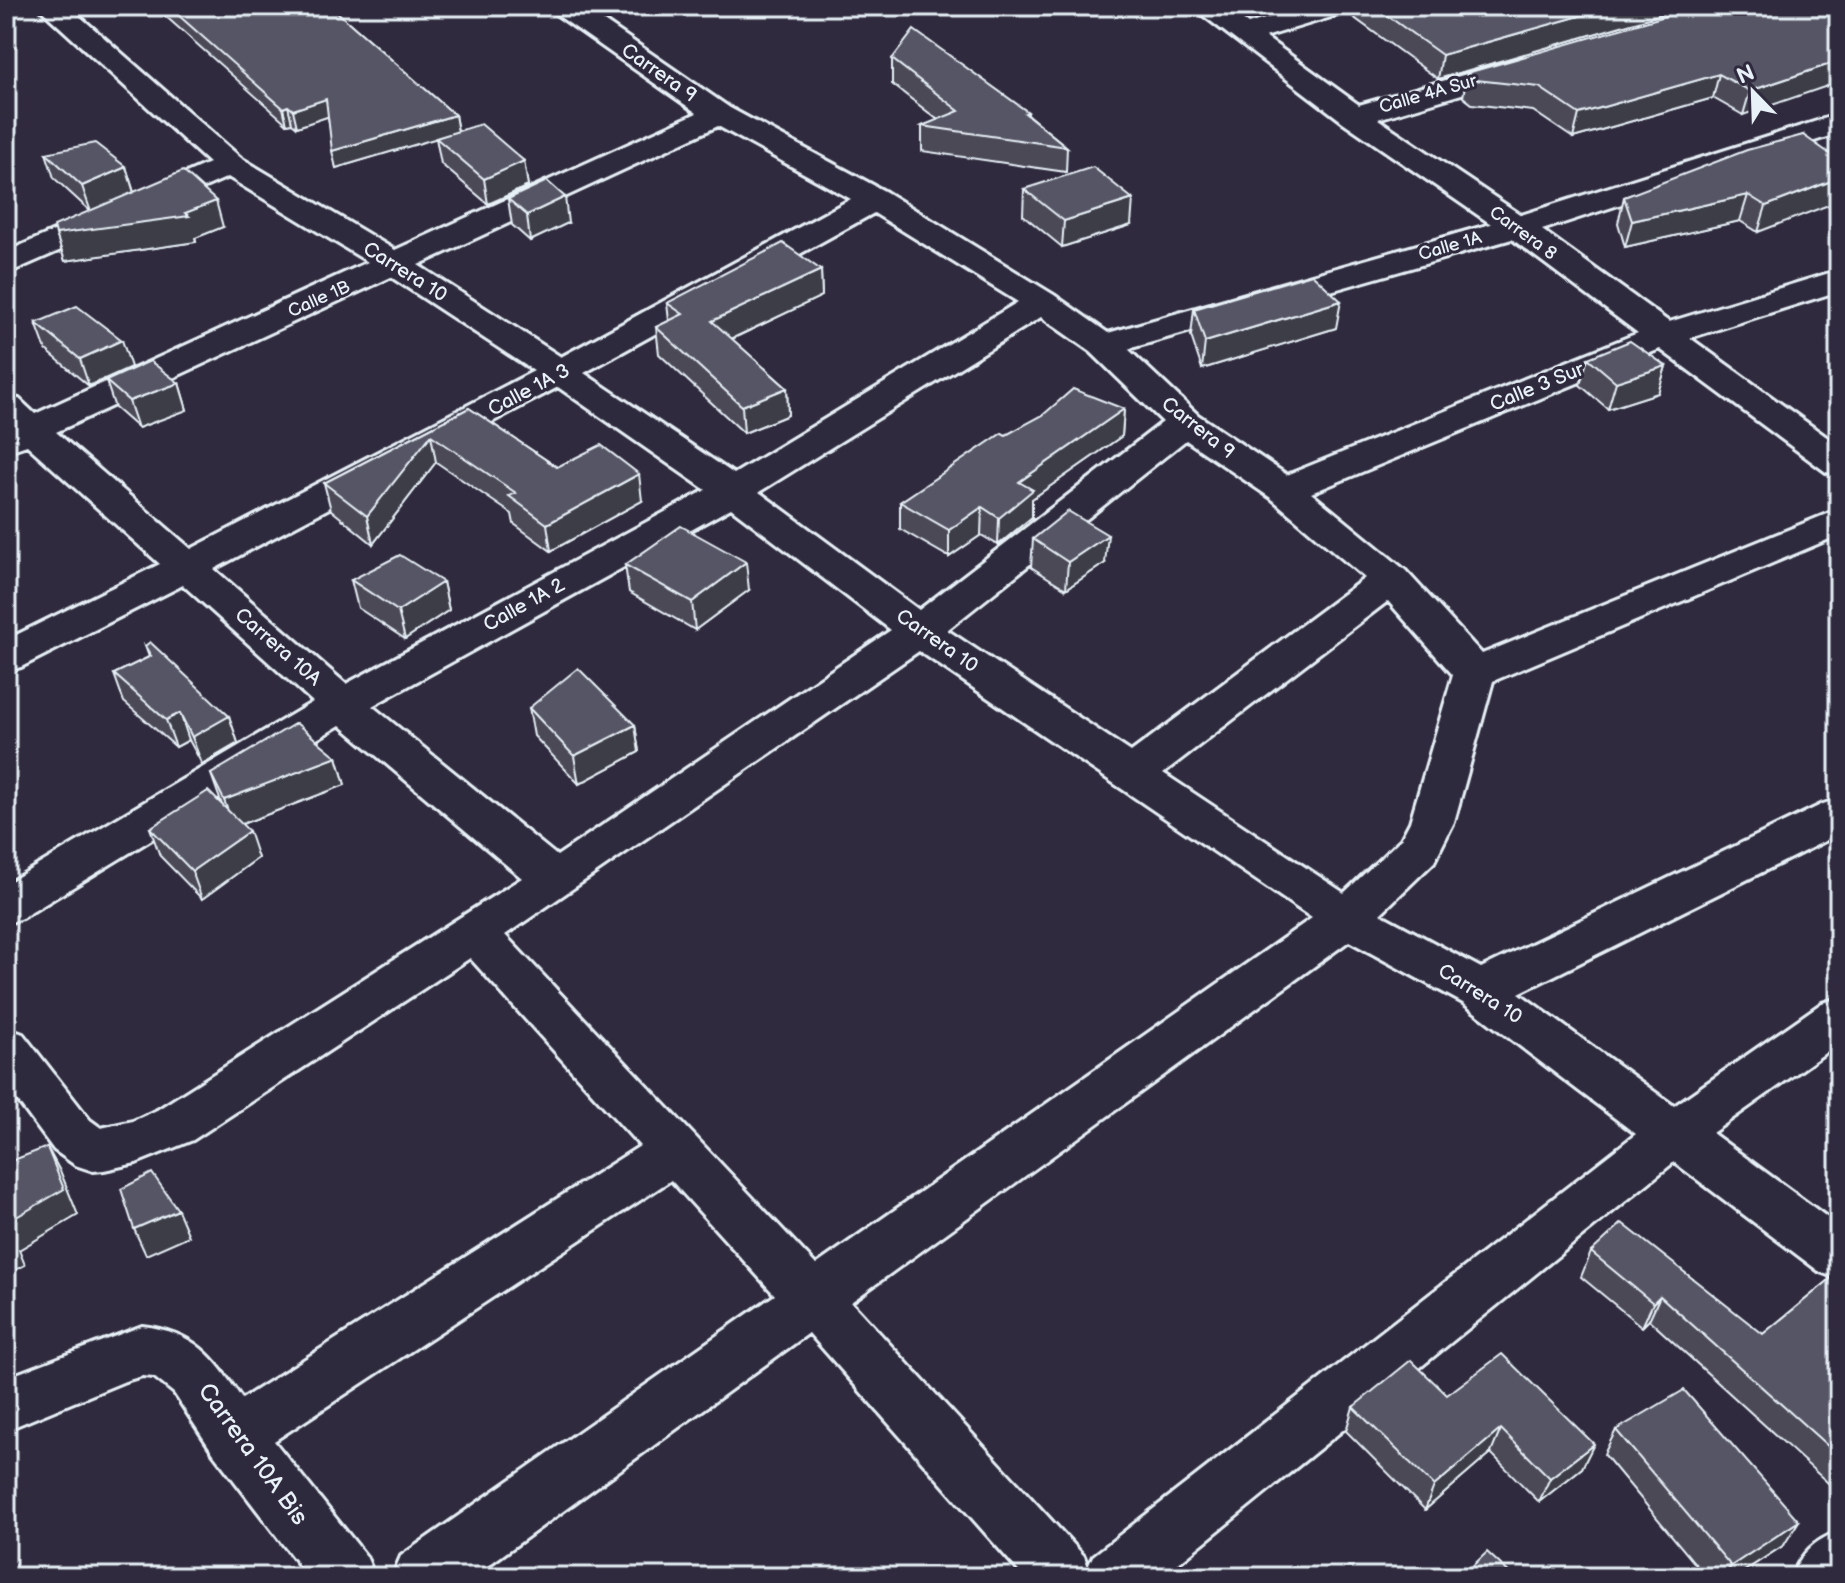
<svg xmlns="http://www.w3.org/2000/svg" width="1845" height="1583" font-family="'Balsamiq Sans',sans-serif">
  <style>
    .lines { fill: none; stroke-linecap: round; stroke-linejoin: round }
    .minor-casing { stroke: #e8f1f8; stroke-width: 6 }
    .minor { fill: #2f2a3d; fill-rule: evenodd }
    .wall { fill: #4b4957; stroke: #e8f1f8; stroke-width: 2 }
    .shaded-wall { fill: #3d3c47; stroke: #e8f1f8; stroke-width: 2 }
    .building { fill: #575565; stroke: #e8f1f8; stroke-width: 2 }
    .labels { text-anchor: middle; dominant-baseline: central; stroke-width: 6; stroke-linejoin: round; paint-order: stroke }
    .far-street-label { font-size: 18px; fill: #e8f1f8; stroke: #2f2a3d }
    .street-label { font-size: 20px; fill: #e8f1f8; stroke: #2f2a3d }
    .near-street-label { font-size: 24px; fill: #e8f1f8; stroke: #2f2a3d }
  </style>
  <rect width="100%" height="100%" fill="#2f2a3d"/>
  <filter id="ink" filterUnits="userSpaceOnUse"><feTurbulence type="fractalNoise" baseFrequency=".0125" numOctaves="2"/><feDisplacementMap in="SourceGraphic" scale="16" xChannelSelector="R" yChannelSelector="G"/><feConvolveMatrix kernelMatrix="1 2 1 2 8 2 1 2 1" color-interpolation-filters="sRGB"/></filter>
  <g filter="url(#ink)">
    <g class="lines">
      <defs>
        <g id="minor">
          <path d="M37 6H68L241 158 395 250 697 113 553 12 549 6H582L730 108 886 192 1054 295 1108 333 1491 224 1343 122 1191 6H1223L1248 24 1308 6H1352L1348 12 1265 37 1359 105 1512 61 1522 58 1532 61 1537 67 1532 73 1378 119 1521 215 1839 114V133L1542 230 1669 322 1839 270V291L1690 338 1839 446V475L1826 472 1660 349 1311 493 1405 570 1482 654 1839 509V535L1493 681 1454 822 1434 862 1380 914 1481 968 1823 804 1839 799V834L1519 993 1674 1106 1822 1003 1839 998V1043L1712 1133 1839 1226V1279L1820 1272 1674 1162 1161 1577H1024L809 1333 472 1577H392L401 1556 775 1295 671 1180 274 1441 366 1556 375 1577H308L214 1454 174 1393 154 1377 142 1376 125 1381 6 1430V1378L142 1326C196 1332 213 1357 242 1399L640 1146 470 958 193 1140 136 1163 104 1170 93 1171 75 1165 54 1150 6 1085V1028L23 1034 90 1120 101 1128 133 1121 157 1110 522 878 340 725 22 918 6 924V884L313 702 183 585 21 667 6 671V640L160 564 27 445 6 452V396L19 399 35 414 368 262 228 177 6 274V252L209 163ZM718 126 851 199 561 357 418 265ZM874 213 1018 302 734 474 584 373ZM1512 239 1638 333 1287 475 1198 415 1128 349ZM391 277 534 371 191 549 56 432ZM1041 317 1091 352 1163 422 919 610 759 492ZM558 387 706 490 346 684 214 569ZM1186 440 1271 498 1365 578 1131 752 947 630ZM731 508 891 630 557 856 372 706ZM1388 601 1453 675 1410 822 1401 839 1344 893 1163 773ZM919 651 1312 918 816 1265 505 935ZM1349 941 1463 1003 1636 1134 1093 1556 1088 1567 1084 1556 851 1302Z"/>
          <path d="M1839 1531V1577H1791C1802 1552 1814 1541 1839 1531Z"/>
        </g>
      </defs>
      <use href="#minor" class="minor-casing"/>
      <use href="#minor" class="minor"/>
    </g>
    <g class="wall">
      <polygon points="154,6 330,6 455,115 458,131 524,161 528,186 488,204 441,164 436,138 336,168 328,116 297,127 292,123 287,124"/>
      <polygon points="1351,6 1690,6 1438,79 1349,14"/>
      <polygon points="1839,6 1743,115 1713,98 1573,138 1533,111 1472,104 1463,97 1467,73"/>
      <polygon points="892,59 1028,112 1028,115 1067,147 1066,172 922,151 922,126 938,120 892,84"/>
      <polygon points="1803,135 1758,232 1740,221 1625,247 1618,223 1624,197"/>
      <polygon points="46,153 126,167 134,192 223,227 195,238 196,242 65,261 56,234 90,211 54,178"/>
      <polygon points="1024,189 1131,225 1062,247 1023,215"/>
      <polygon points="508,199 568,223 530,241 512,225"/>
      <polygon points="821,270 822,296 732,339 787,388 788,415 744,433 659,354 656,327 669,321 667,303"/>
      <polygon points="1194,309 1336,328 1202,369 1191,336"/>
      <polygon points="36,323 131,367 89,386 46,350"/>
      <polygon points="1588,358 1666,366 1658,393 1608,409 1580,385"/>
      <polygon points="106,381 179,383 187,410 138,428 115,408"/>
      <polygon points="469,408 557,467 642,501 551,551 514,524 512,514 436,462 373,544 331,510 324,483"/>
      <polygon points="1124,409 1122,436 1032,499 1032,517 998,545 981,535 949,557 900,529 900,502 1006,435"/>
      <polygon points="1033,539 1105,563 1066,589 1031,567"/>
      <polygon points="625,565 749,590 695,630 629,592"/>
      <polygon points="351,580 443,582 449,610 405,639 358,608"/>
      <polygon points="145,646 229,716 238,743 202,764 189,740 176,747 124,702 114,674 149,657"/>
      <polygon points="529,708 635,725 639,752 579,784 534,736"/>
      <polygon points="337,757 345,785 242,824 258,858 202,899 160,856 150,828 222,805 211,774"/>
      <polygon points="1591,1252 1763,1334 1839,1272 1839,1493 1649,1320 1642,1327 1581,1277"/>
      <polygon points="1447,1395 1582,1468 1539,1502 1491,1453 1425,1510 1346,1431 1353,1407"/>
      <polygon points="1616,1430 1784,1545 1735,1577 1706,1577 1604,1454"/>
    </g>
    <g class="shaded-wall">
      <polygon points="1615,6 1690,6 1438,79 1442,55"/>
      <polygon points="1839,61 1839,82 1743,115 1750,91"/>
      <polygon points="1719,74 1713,98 1573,138 1579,114"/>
      <polygon points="326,99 330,116 297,127 293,110"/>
      <polygon points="288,106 292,123 287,124 283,108"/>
      <polygon points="455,115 458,132 336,168 332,151"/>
      <polygon points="524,161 528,186 488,204 484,179"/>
      <polygon points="126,167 134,193 91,212 82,186"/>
      <polygon points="1839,178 1839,201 1758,232 1766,206"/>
      <polygon points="1748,195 1740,221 1625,247 1632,221"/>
      <polygon points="565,197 568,223 530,241 527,215"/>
      <polygon points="1133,199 1131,225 1062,247 1064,221"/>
      <polygon points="216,201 223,227 195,238 196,242 65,261 56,234 185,213"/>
      <polygon points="821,270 822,296 714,347 712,321"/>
      <polygon points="1341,301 1336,328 1202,369 1205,342"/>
      <polygon points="122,340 131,367 89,386 80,359"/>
      <polygon points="1666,366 1658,393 1608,409 1616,382"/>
      <polygon points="179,383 187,410 138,428 129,401"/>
      <polygon points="787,388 788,415 744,433 742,406"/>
      <polygon points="1124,409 1122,436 1032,499 1032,517 998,545 999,518 1019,482"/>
      <polygon points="431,435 436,462 373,544 367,516"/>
      <polygon points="639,474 642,501 551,551 547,524"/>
      <polygon points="982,507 981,535 949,557 949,530"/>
      <polygon points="1108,535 1105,563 1066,589 1068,562"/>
      <polygon points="746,562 749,590 695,630 692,602"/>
      <polygon points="443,582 449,610 405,639 398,611"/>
      <polygon points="180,713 189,740 176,747 166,720"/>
      <polygon points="229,716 238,743 202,764 192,737"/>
      <polygon points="635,725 639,752 579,784 574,756"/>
      <polygon points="337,757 345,785 234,827 224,800"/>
      <polygon points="249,831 258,858 202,899 192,871"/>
      <polygon points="47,1147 61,1173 78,1215 19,1250 25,1265 6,1275 6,1223"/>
      <polygon points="178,1210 189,1236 146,1255 134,1229"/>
      <polygon points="1660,1296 1649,1320 1642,1327 1653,1303"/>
      <polygon points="1501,1429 1491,1453 1425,1510 1434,1486"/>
      <polygon points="1594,1444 1582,1468 1539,1502 1550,1478"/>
      <polygon points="1799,1521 1784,1545 1735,1577 1724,1577 1731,1566"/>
    </g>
    <g class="building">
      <polygon points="168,6 330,6 455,115 332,151 326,99 293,110 288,106 283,108"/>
      <polygon points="1374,6 1615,6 1442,55"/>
      <polygon points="1700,6 1839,6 1839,61 1750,91 1719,74 1579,114 1539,87 1476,80 1467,73"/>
      <polygon points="914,30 1028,112 1025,113 1067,147 922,126 959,111 892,59"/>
      <polygon points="481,124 524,161 484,179 436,138"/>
      <polygon points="1803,135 1839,160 1839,178 1766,206 1748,195 1632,221 1624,197 1747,150"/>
      <polygon points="95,143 126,167 82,186 46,153"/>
      <polygon points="1093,167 1133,199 1064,221 1024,189"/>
      <polygon points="183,171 216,201 185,213 189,216 56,234 54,226"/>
      <polygon points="547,181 565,197 527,215 508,199"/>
      <polygon points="783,243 821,270 712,321 787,388 742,406 656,327 683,314 667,303"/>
      <polygon points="1312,274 1341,301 1205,342 1194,309"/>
      <polygon points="77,306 122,340 80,359 36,323"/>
      <polygon points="1630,341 1666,366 1616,382 1588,358"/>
      <polygon points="150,361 179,383 129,401 106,381"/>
      <polygon points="1073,389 1124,409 1019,482 1033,490 999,518 982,507 949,530 900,502 1002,433 1006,435 1043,415"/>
      <polygon points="469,408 557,467 601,445 639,474 547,524 509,496 516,493 431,435 367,516 324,483"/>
      <polygon points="1068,511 1108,535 1068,562 1033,539"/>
      <polygon points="681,526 746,562 692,602 625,565"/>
      <polygon points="400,555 443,582 398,611 351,580"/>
      <polygon points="150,642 229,716 192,737 180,713 166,720 114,674 151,656 145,646"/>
      <polygon points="578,668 635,725 574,756 529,708"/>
      <polygon points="296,723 337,757 224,800 211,774"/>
      <polygon points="208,791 249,831 192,871 150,828"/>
      <polygon points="47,1147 64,1189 6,1223 6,1163"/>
      <polygon points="152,1173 178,1210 134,1229 121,1189"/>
      <polygon points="1622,1223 1763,1334 1839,1272 1839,1456 1660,1296 1653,1303 1591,1252"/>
      <polygon points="6,1229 10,1240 6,1241"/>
      <polygon points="1502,1354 1594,1444 1550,1478 1501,1429 1434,1486 1353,1407 1411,1360 1447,1395"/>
      <polygon points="1684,1390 1799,1521 1731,1566 1616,1430"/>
      <polygon points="1487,1552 1514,1577 1461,1577"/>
    </g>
  </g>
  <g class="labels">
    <g class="far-street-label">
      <text transform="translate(1428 94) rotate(-16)">Calle 4A Sur</text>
      <text transform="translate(1523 233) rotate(36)">Carrera 8</text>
      <text transform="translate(1450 246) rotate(-16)">Calle 1A</text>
      <text transform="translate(319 299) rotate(-24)">Calle 1B</text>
    </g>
    <g class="street-label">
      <text transform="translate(659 73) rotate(35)">Carrera 9</text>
      <text transform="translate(405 272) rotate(32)">Carrera 10</text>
      <text transform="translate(1537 387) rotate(-22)">Calle 3 Sur</text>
      <text transform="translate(529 390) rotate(-28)">Calle 1A 3</text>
      <text transform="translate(1198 428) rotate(38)">Carrera 9</text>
      <text transform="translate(524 605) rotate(-29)">Calle 1A 2</text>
      <text transform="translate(937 641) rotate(35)">Carrera 10</text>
      <text transform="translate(278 647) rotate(41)">Carrera 10A</text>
      <text transform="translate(1480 994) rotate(32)">Carrera 10</text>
    </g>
    <g class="near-street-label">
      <text transform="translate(253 1454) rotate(54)">Carrera 10A Bis</text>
    </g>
  </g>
  <rect width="1845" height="1583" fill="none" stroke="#2f2a3d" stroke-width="32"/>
  <rect x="16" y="16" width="1813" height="1551" fill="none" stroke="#e8f1f8" stroke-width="3" filter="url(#ink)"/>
  <g transform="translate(1753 92) rotate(337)" stroke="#2f2a3d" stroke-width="6" paint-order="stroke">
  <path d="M0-6L14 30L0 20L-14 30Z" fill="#e8f1f8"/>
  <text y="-12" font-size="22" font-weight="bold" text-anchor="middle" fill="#e8f1f8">N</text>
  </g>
</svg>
